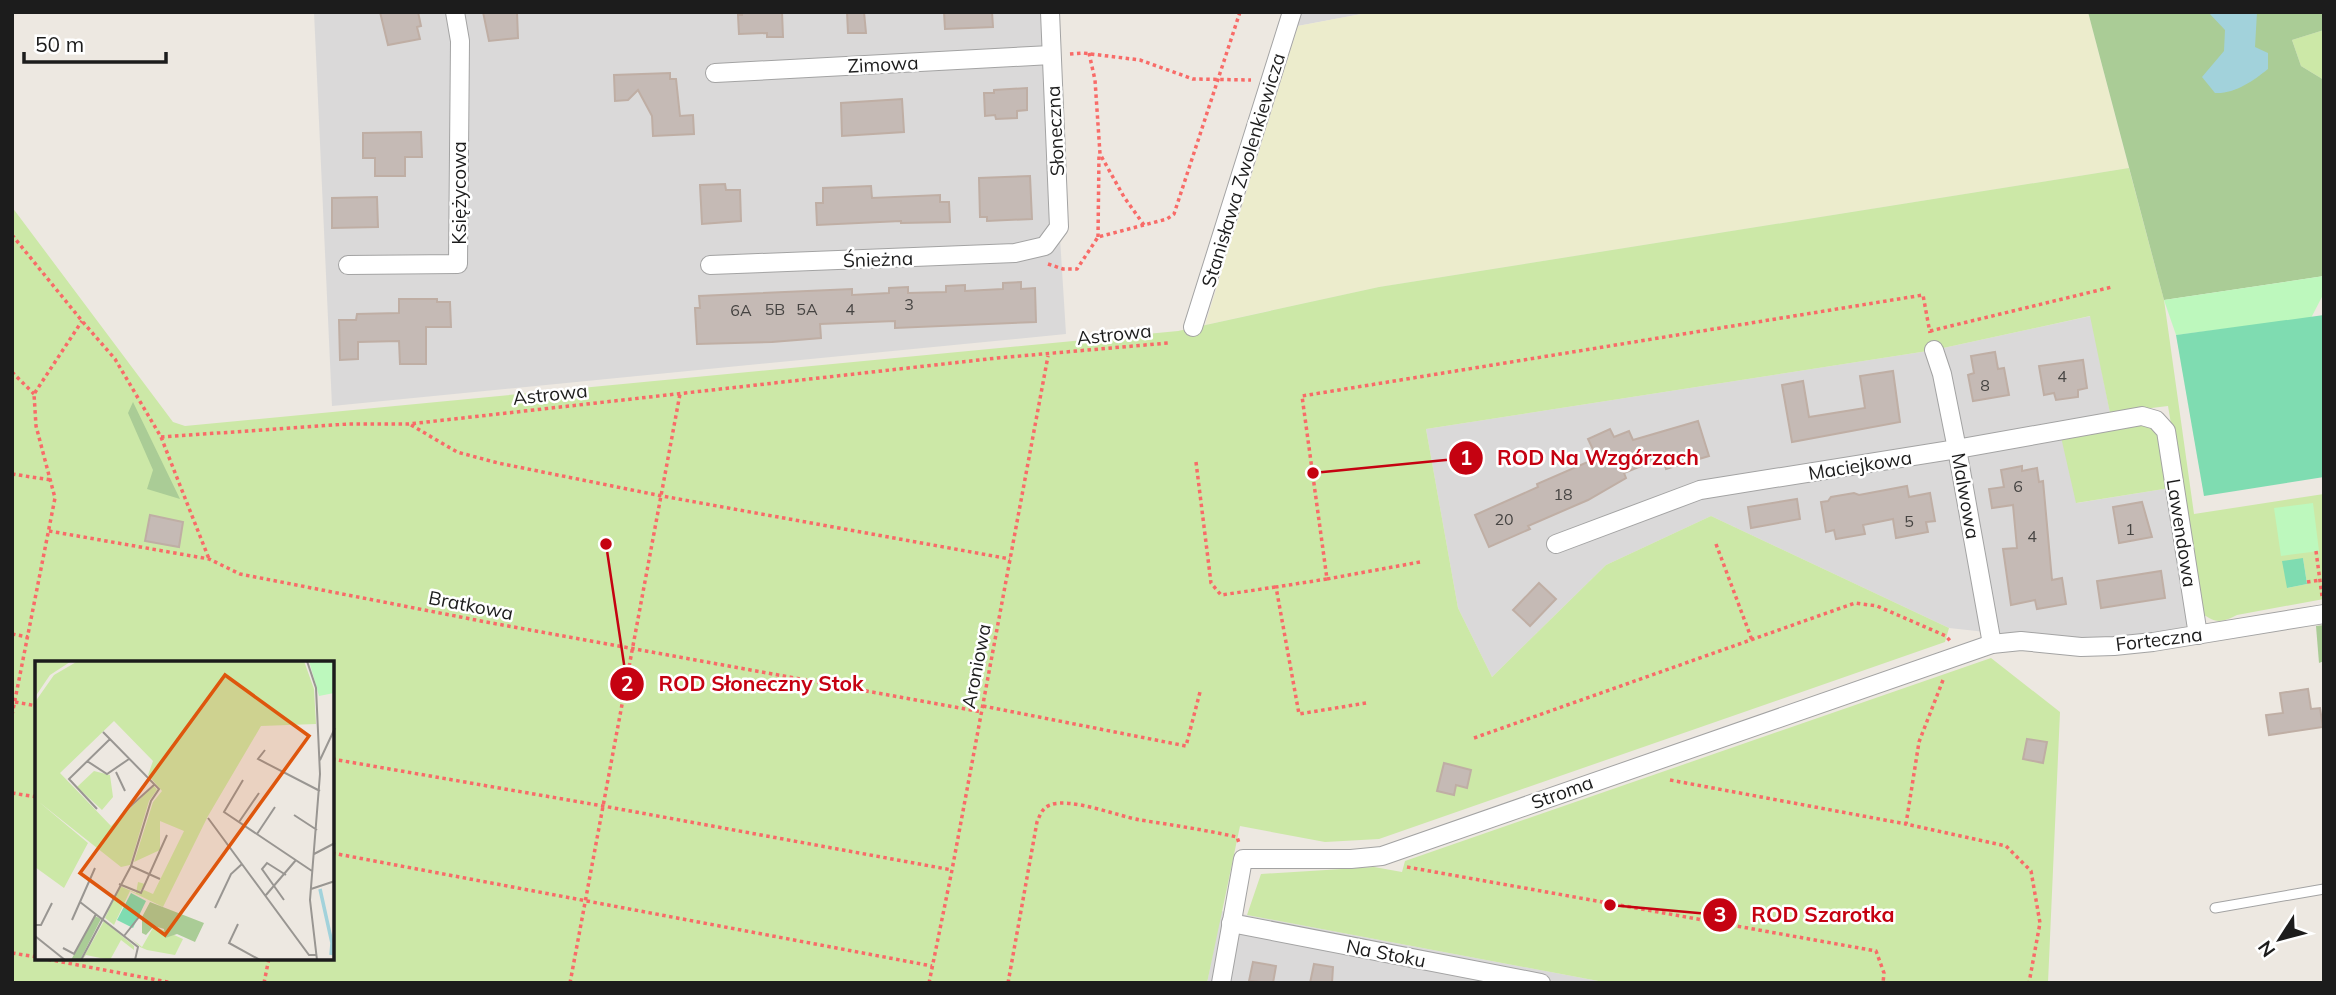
<svg xmlns="http://www.w3.org/2000/svg" width="2336" height="995" font-family="Mulish,sans-serif">
  <style>
    .residential { fill: #dad9d9 }
    .farmland { fill: #ececcc }
    .grass { fill: #cce8a7; fill-rule: evenodd }
    .forest { fill: #aacc96 }
    .park { fill: #bdf8bd }
    .pitch { fill: #7fdcb1 }
    .water { fill: #a2d2db }
    .building { fill: #c5bab5; stroke: #bfaea4; stroke-width: 2 }
    .lines { fill: none; stroke-linecap: round; stroke-linejoin: round }
    .service-casing { stroke: #a3a3a3; stroke-width: 11 }
    .minor-casing { stroke: #a3a3a3; stroke-width: 20 }
    .path { stroke: #f86b68; stroke-width: 3.5; stroke-dasharray: 3.5 3.5; stroke-linecap: butt }
    .service { stroke: #fff; stroke-width: 9 }
    .minor { stroke: #fff; stroke-width: 18 }
    .labels { text-anchor: middle; dominant-baseline: central; stroke-width: 5; stroke-linejoin: round; paint-order: stroke }
    .number-label { font-size: 16px; fill: #464442 }
    .street-label { font-size: 19px; fill: #1c1c1c; stroke: #fff }
    .inset-river { fill: none; stroke: #a2d2db; stroke-width: 3.5 }
    .inset-road { fill: none; stroke: #999692; stroke-width: 2 }
    .view { fill: #de560d; fill-opacity: 0.15; stroke: #de560d; stroke-width: 3.5 }
    .inset-edge { fill: none; stroke: #1c1c1c; stroke-width: 3.5 }
    .leader { fill: none; stroke: #c50211; stroke-width: 2.5 }
    .callout-dot { fill: #c50211; stroke: #fff; stroke-width: 2.5 }
    .mark-label { font-size: 21px; text-anchor: middle; font-weight: bold; fill: #fff }
    .callout-label { font-size: 21px; text-anchor: middle; font-weight: bold; fill: #c50211; stroke: #fff; stroke-width: 5; stroke-linejoin: round; paint-order: stroke }
  </style>
  <rect width="100%" height="100%" fill="#ede8e1"/>
  <g class="residential">
    <polygon points="314,12 1046,12 1066,334 332,406"/>
    <polygon points="1282,12 1372,12 1276,30"/>
    <polygon points="2091,316 2113,428 2077,503 2170,488 2190,621 2183,630 2095,640 2049,639 1949,628 1711,516 1606,565 1492,677 1458,608 1426,429 1934,350"/>
    <polygon points="1221,911 1247,915 1609,983 1207,983"/>
  </g>
  <polygon class="farmland" points="1372,12 2088,12 2129,168 1379,287 1205,325 1298,26"/>
  <g class="grass">
    <polygon points="2324,30 2324,80 2301,66 2292,40"/>
    <path d="M2129 168 2164 300 2194 514 2324 494V599L2237 615C2223 622 2216 624 2203 614L2168 406 2110 413 2090 316 1934 350 1426 429 1458 608 1492 677 1606 565 1711 516 1949 628 1945 642 1379 839 1325 842 1240 826 1207 983H12V207L173 422 185 426 1178 331 1379 287ZM2303 558 2307 584 2287 588ZM37 662H332V958H37Z"/>
    <polygon points="2141,423 2151,428 2164,440 2170,488 2076,503 2061,437"/>
    <polygon points="1991,658 2060,712 2048,983 1609,983 1247,915 1261,874 1374,867 1402,872 1405,861"/>
  </g>
  <g class="forest">
    <polygon points="2088,12 2324,12 2324,30 2292,40 2301,66 2324,80 2324,276 2164,300"/>
    <polygon points="133,402 180,499 147,489 153,470 128,413"/>
    <polygon points="2324,625 2324,661 2319,663 2316,626"/>
  </g>
  <g class="park">
    <polygon points="2324,276 2324,293 2311,318 2176,335 2164,300"/>
    <polygon points="2313,503 2319,551 2281,556 2274,508"/>
  </g>
  <g class="pitch">
    <polygon points="2324,315 2324,477 2204,496 2176,335"/>
    <polygon points="2303,558 2307,584 2287,588 2282,561"/>
  </g>
  <path class="water" d="M2208 12H2257L2255 47 2268 53V69C2253 81 2235 94 2215 93L2202 77 2224 51 2225 30Z"/>
  <g class="building">
    <polygon points="380,12 418,12 421,26 417,27 420,39 388,45"/>
    <polygon points="483,12 517,12 518,38 489,41"/>
    <polygon points="742,12 782,12 783,37 767,37 767,33 739,34 738,15 742,15"/>
    <polygon points="847,12 864,12 866,33 848,33"/>
    <polygon points="944,12 992,12 993,27 945,29"/>
    <polygon points="670,73 670,79 676,79 680,116 693,115 694,134 653,136 652,116 638,90 628,100 615,101 614,75"/>
    <polygon points="1027,88 1027,110 1017,111 1017,118 996,119 995,115 985,116 984,93 994,93 994,90"/>
    <polygon points="902,99 904,132 842,136 841,103"/>
    <polygon points="421,132 422,157 405,157 405,176 375,176 375,158 363,158 363,133"/>
    <polygon points="1030,176 1032,219 987,221 987,217 980,217 979,178"/>
    <polygon points="725,184 726,190 740,190 741,221 702,224 700,185"/>
    <polygon points="871,186 872,198 940,195 940,202 949,202 950,222 901,223 901,221 817,225 816,203 823,203 823,188"/>
    <polygon points="377,197 378,227 332,228 332,198"/>
    <polygon points="1021,282 1021,289 1035,288 1036,322 895,328 895,321 820,324 821,338 772,342 697,344 695,308 700,308 699,296 852,289 852,295 889,293 889,288 908,287 908,293 946,292 946,286 965,285 965,291 1003,289 1003,283"/>
    <polygon points="399,299 437,299 437,302 450,302 451,327 426,327 426,364 400,364 399,341 358,342 358,359 340,360 339,320 356,320 357,314 399,313"/>
    <polygon points="1995,352 1998,369 2004,368 2009,395 1973,401 1968,375 1974,373 1971,356"/>
    <polygon points="2083,360 2087,388 2078,390 2078,397 2056,400 2054,393 2044,395 2039,366"/>
    <polygon points="1893,371 1900,422 1792,442 1782,385 1803,381 1809,417 1865,408 1860,376"/>
    <polygon points="1698,421 1709,456 1666,469 1663,457 1624,473 1626,478 1588,500 1528,526 1530,529 1489,547 1475,515 1538,487 1537,484 1597,458 1588,439 1610,429 1614,437 1629,431 1633,440"/>
    <polygon points="2022,466 2022,471 2037,468 2039,482 2043,481 2052,580 2062,578 2066,604 2037,609 2035,600 2011,605 2003,549 2017,548 2013,505 1992,508 1989,489 2004,487 2001,470"/>
    <polygon points="1907,486 1909,497 1930,493 1935,521 1926,522 1928,532 1896,538 1893,519 1863,525 1865,534 1836,539 1834,530 1826,532 1821,502 1828,501 1831,497 1854,493 1859,495"/>
    <polygon points="1797,499 1800,519 1751,528 1748,507"/>
    <polygon points="2142,502 2152,537 2119,543 2113,507"/>
    <polygon points="150,515 183,522 179,547 145,541"/>
    <polygon points="2161,571 2165,598 2101,608 2097,581"/>
    <polygon points="1539,583 1556,599 1530,626 1513,610"/>
    <polygon points="2308,689 2311,709 2320,708 2323,727 2269,735 2266,715 2283,713 2280,693"/>
    <polygon points="2027,739 2047,742 2043,763 2023,759"/>
    <polygon points="1444,763 1471,770 1467,788 1456,785 1454,795 1437,791"/>
    <polygon points="1253,962 1276,966 1273,983 1249,981"/>
    <polygon points="1314,964 1333,967 1332,983 1310,983"/>
  </g>
  <g class="lines">
    <defs>
      <polyline id="service" points="2215,908 2324,889"/>
      <g id="minor">
        <polyline points="715,73 1051,55"/>
        <polyline points="348,265 458,264 460,41 455,12"/>
        <polyline points="710,265 1015,253 1045,246 1059,227 1050,12"/>
        <polyline points="1193,327 1292,12"/>
        <polyline points="1934,350 1942,374 1957,449 1992,644"/>
        <polyline points="1556,544 1700,490 1957,449 2142,416 2156,420 2166,431 2198,635"/>
        <polyline points="1231,923 1541,983"/>
        <polyline points="1221,983 1243,859 1351,859 1382,856 1992,644 2021,641 2081,647 2114,646 2153,642 2324,614"/>
      </g>
    </defs>
    <use href="#service" class="service-casing"/>
    <use href="#minor" class="minor-casing"/>
    <g class="path">
      <polyline points="1089,53 1095,80 1100,154 1124,197 1144,225"/>
      <polyline points="1070,54 1083,53 1140,60 1193,79 1251,80"/>
      <polyline points="12,235 82,321 115,359 161,437 209,559"/>
      <polyline points="1098,237 1099,155"/>
      <polyline points="1048,264 1063,269 1077,269 1098,237 1167,219 1174,214 1240,12"/>
      <polyline points="1930,331 2112,287"/>
      <polyline points="12,372 34,394"/>
      <polyline points="411,425 457,452 498,463 662,496 1010,559"/>
      <polyline points="161,437 348,424 409,424 997,358 1168,343"/>
      <polyline points="1196,462 1211,583 1221,595 1276,587"/>
      <polyline points="12,474 51,480"/>
      <polyline points="49,531 209,559 240,574 486,622 982,712"/>
      <polyline points="1716,544 1752,640"/>
      <polyline points="2316,551 2322,596"/>
      <polyline points="1327,579 1420,562"/>
      <polyline points="2307,582 2320,580"/>
      <polyline points="12,634 28,637"/>
      <polyline points="1943,680 1919,742 1906,824 2006,846 2031,871 2040,923 2029,983"/>
      <polyline points="15,702 37,706"/>
      <polyline points="1366,703 1299,714 1276,587 1327,579 1302,396 1923,295 1930,333"/>
      <polyline points="983,706 1186,746 1200,692"/>
      <polyline points="12,715 55,498 36,426 34,394 82,321"/>
      <polyline points="1474,738 1855,603 1877,606 1946,636 1951,642"/>
      <polyline points="332,759 603,806 952,870"/>
      <polyline points="1670,780 1906,824"/>
      <polyline points="12,793 37,797"/>
      <polyline points="332,853 932,966"/>
      <polyline points="1407,867 1876,951 1884,973 1883,983"/>
      <polyline points="12,953 37,957"/>
      <polyline points="41,958 173,983"/>
      <polyline points="264,983 269,958"/>
      <polyline points="570,983 680,394"/>
      <polyline points="929,983 952,870 1048,356"/>
      <path d="M1008 983 1037 822C1040 815 1042 808 1050 805 1070 797 1118 816 1140 820 1173 825 1205 830 1237 837L1239 843"/>
    </g>
    <use href="#service" class="service"/>
    <use href="#minor" class="minor"/>
  </g>
  <g class="labels">
    <g class="number-label">
      <text x="909" y="304">3</text>
      <text x="775" y="309">5B</text>
      <text x="807" y="309">5A</text>
      <text x="850" y="309">4</text>
      <text x="741" y="310">6A</text>
      <text x="2062" y="376">4</text>
      <text x="1985" y="385">8</text>
      <text x="2018" y="486">6</text>
      <text x="1563" y="494">18</text>
      <text x="1504" y="519">20</text>
      <text x="1909" y="521">5</text>
      <text x="2130" y="529">1</text>
      <text x="2032" y="536">4</text>
    </g>
    <g class="street-label">
      <text transform="translate(883 64) rotate(-3)">Zimowa</text>
      <text transform="translate(1055 131) rotate(-93)">Słoneczna</text>
      <text transform="translate(1243 170) rotate(-73)">Stanisława Zwolenkiewicza</text>
      <text transform="translate(459 193) rotate(-90)">Księżycowa</text>
      <text transform="translate(878 259) rotate(-2)">Śnieżna</text>
      <text transform="translate(1114 334) rotate(-6)">Astrowa</text>
      <text transform="translate(550 394) rotate(-6)">Astrowa</text>
      <text transform="translate(1860 465) rotate(-9)">Maciejkowa</text>
      <text transform="translate(1966 496) rotate(80)">Malwowa</text>
      <text transform="translate(2182 533) rotate(81)">Lawendowa</text>
      <text transform="translate(471 605) rotate(11)">Bratkowa</text>
      <text transform="translate(2159 639) rotate(-7)">Forteczna</text>
      <text transform="translate(976 666) rotate(-79)">Aroniowa</text>
      <text transform="translate(1562 792) rotate(-20)">Stroma</text>
      <text transform="translate(1386 953) rotate(11)">Na Stoku</text>
    </g>
  </g>
  <g transform="translate(35 661)">
    <rect width="299" height="299" fill="#ede8e1"/>
    <path d="M0 0 35 1 15 14 0 36ZM43 0H269L279 28 281 63 226 65 173 155 128 246 95 230 79 264 70 257 85 225 101 232 103 221 110 223 103 233 109 229 118 233 149 170 125 160V189L99 201 118 141 127 130 113 114 118 100 79 60 25 112 76 165 119 125 122 129 114 140 95 204 86 206 4 141 53 182 29 227 0 206V41L19 14ZM59 110 75 114 78 136 67 149 42 126ZM69 260 99 285V289L86 279 75 299 51 294 47 299ZM119 265 148 278 140 294 112 289 105 286 97 278 107 286Z" fill="#cce8a7"/>
    <path d="M115 241 169 262 160 281 142 273 130 277 129 268 119 265 111 274 107 272V256ZM60 255 66 258 45 299H36Z" fill="#aacc96"/>
    <path d="M274 0H299V32L284 35Z" fill="#bdf8bd"/>
    <path d="M96 232 111 240 98 267 82 259Z" fill="#7fdcb1"/>
    <path class="inset-river" d="M285 228 297 282 296 294"/>
    <path class="inset-road" d="M272 0 281 27 285 113 275 239 282 299M230 89 223 98 285 130M285 99 300 67M52 100 72 113 94 98M81 111 90 130M208 119 189 151 277 210M62 148 34 118 75 78M89 151 120 123M259 154 282 169M173 157 274 294H281M204 161 224 132M222 173 240 146M279 193 300 182M96 205 125 218M84 223 106 232 132 174M276 228 300 220M231 234 261 199M249 239 227 208 232 202 251 214M45 241 103 286 100 299M180 247 196 213 207 203M37 259 60 207M203 263 194 282 225 299M0 264H6L17 242M0 275 30 299M89 275 104 256M28 287 39 293 61 253M46 299 96 205 116 140 124 128 68 71"/>
    <path class="view" d="M190 14 274 75 130 274 45 212Z"/>
    <rect width="299" height="299" class="inset-edge"/>
  </g>
  <path class="leader" d="M1313 473L1466 458M606 544L627 684M1610 905L1720 915"/>
  <g class="callout-dot">
    <circle cx="1313" cy="473" r="7"/>
    <circle cx="606" cy="544" r="7"/>
    <circle cx="1610" cy="905" r="7"/>
    <circle cx="1466" cy="458" r="18"/>
    <circle cx="627" cy="684" r="18"/>
    <circle cx="1720" cy="915" r="18"/>
  </g>
  <g class="mark-label">
    <text x="1466" y="465">1</text>
    <text x="627" y="691">2</text>
    <text x="1720" y="922">3</text>
  </g>
  <g class="callout-label">
    <text x="1598" y="465">ROD Na Wzgórzach</text>
    <text x="761" y="691">ROD Słoneczny Stok</text>
    <text x="1823" y="922">ROD Szarotka</text>
  </g>
  <rect width="2336" height="995" fill="none" stroke="#1c1c1c" stroke-width="28"/>
  <g transform="translate(2280 939) rotate(234)" stroke="#ffffff" stroke-width="5" paint-order="stroke">
  <path d="M0-5L12 26L0 18L-12 26Z" fill="#1c1c1c"/>
  <text y="-10" font-size="19" font-weight="bold" text-anchor="middle" fill="#1c1c1c">N</text>
  </g>
  <path d="M24 52v10h142v-10" fill="none" stroke="#1c1c1c" stroke-width="3.5"/>
  <text x="35" y="52" font-size="21" fill="#1c1c1c" stroke="#ffffff" stroke-width="5" paint-order="stroke">50 m</text>
</svg>
